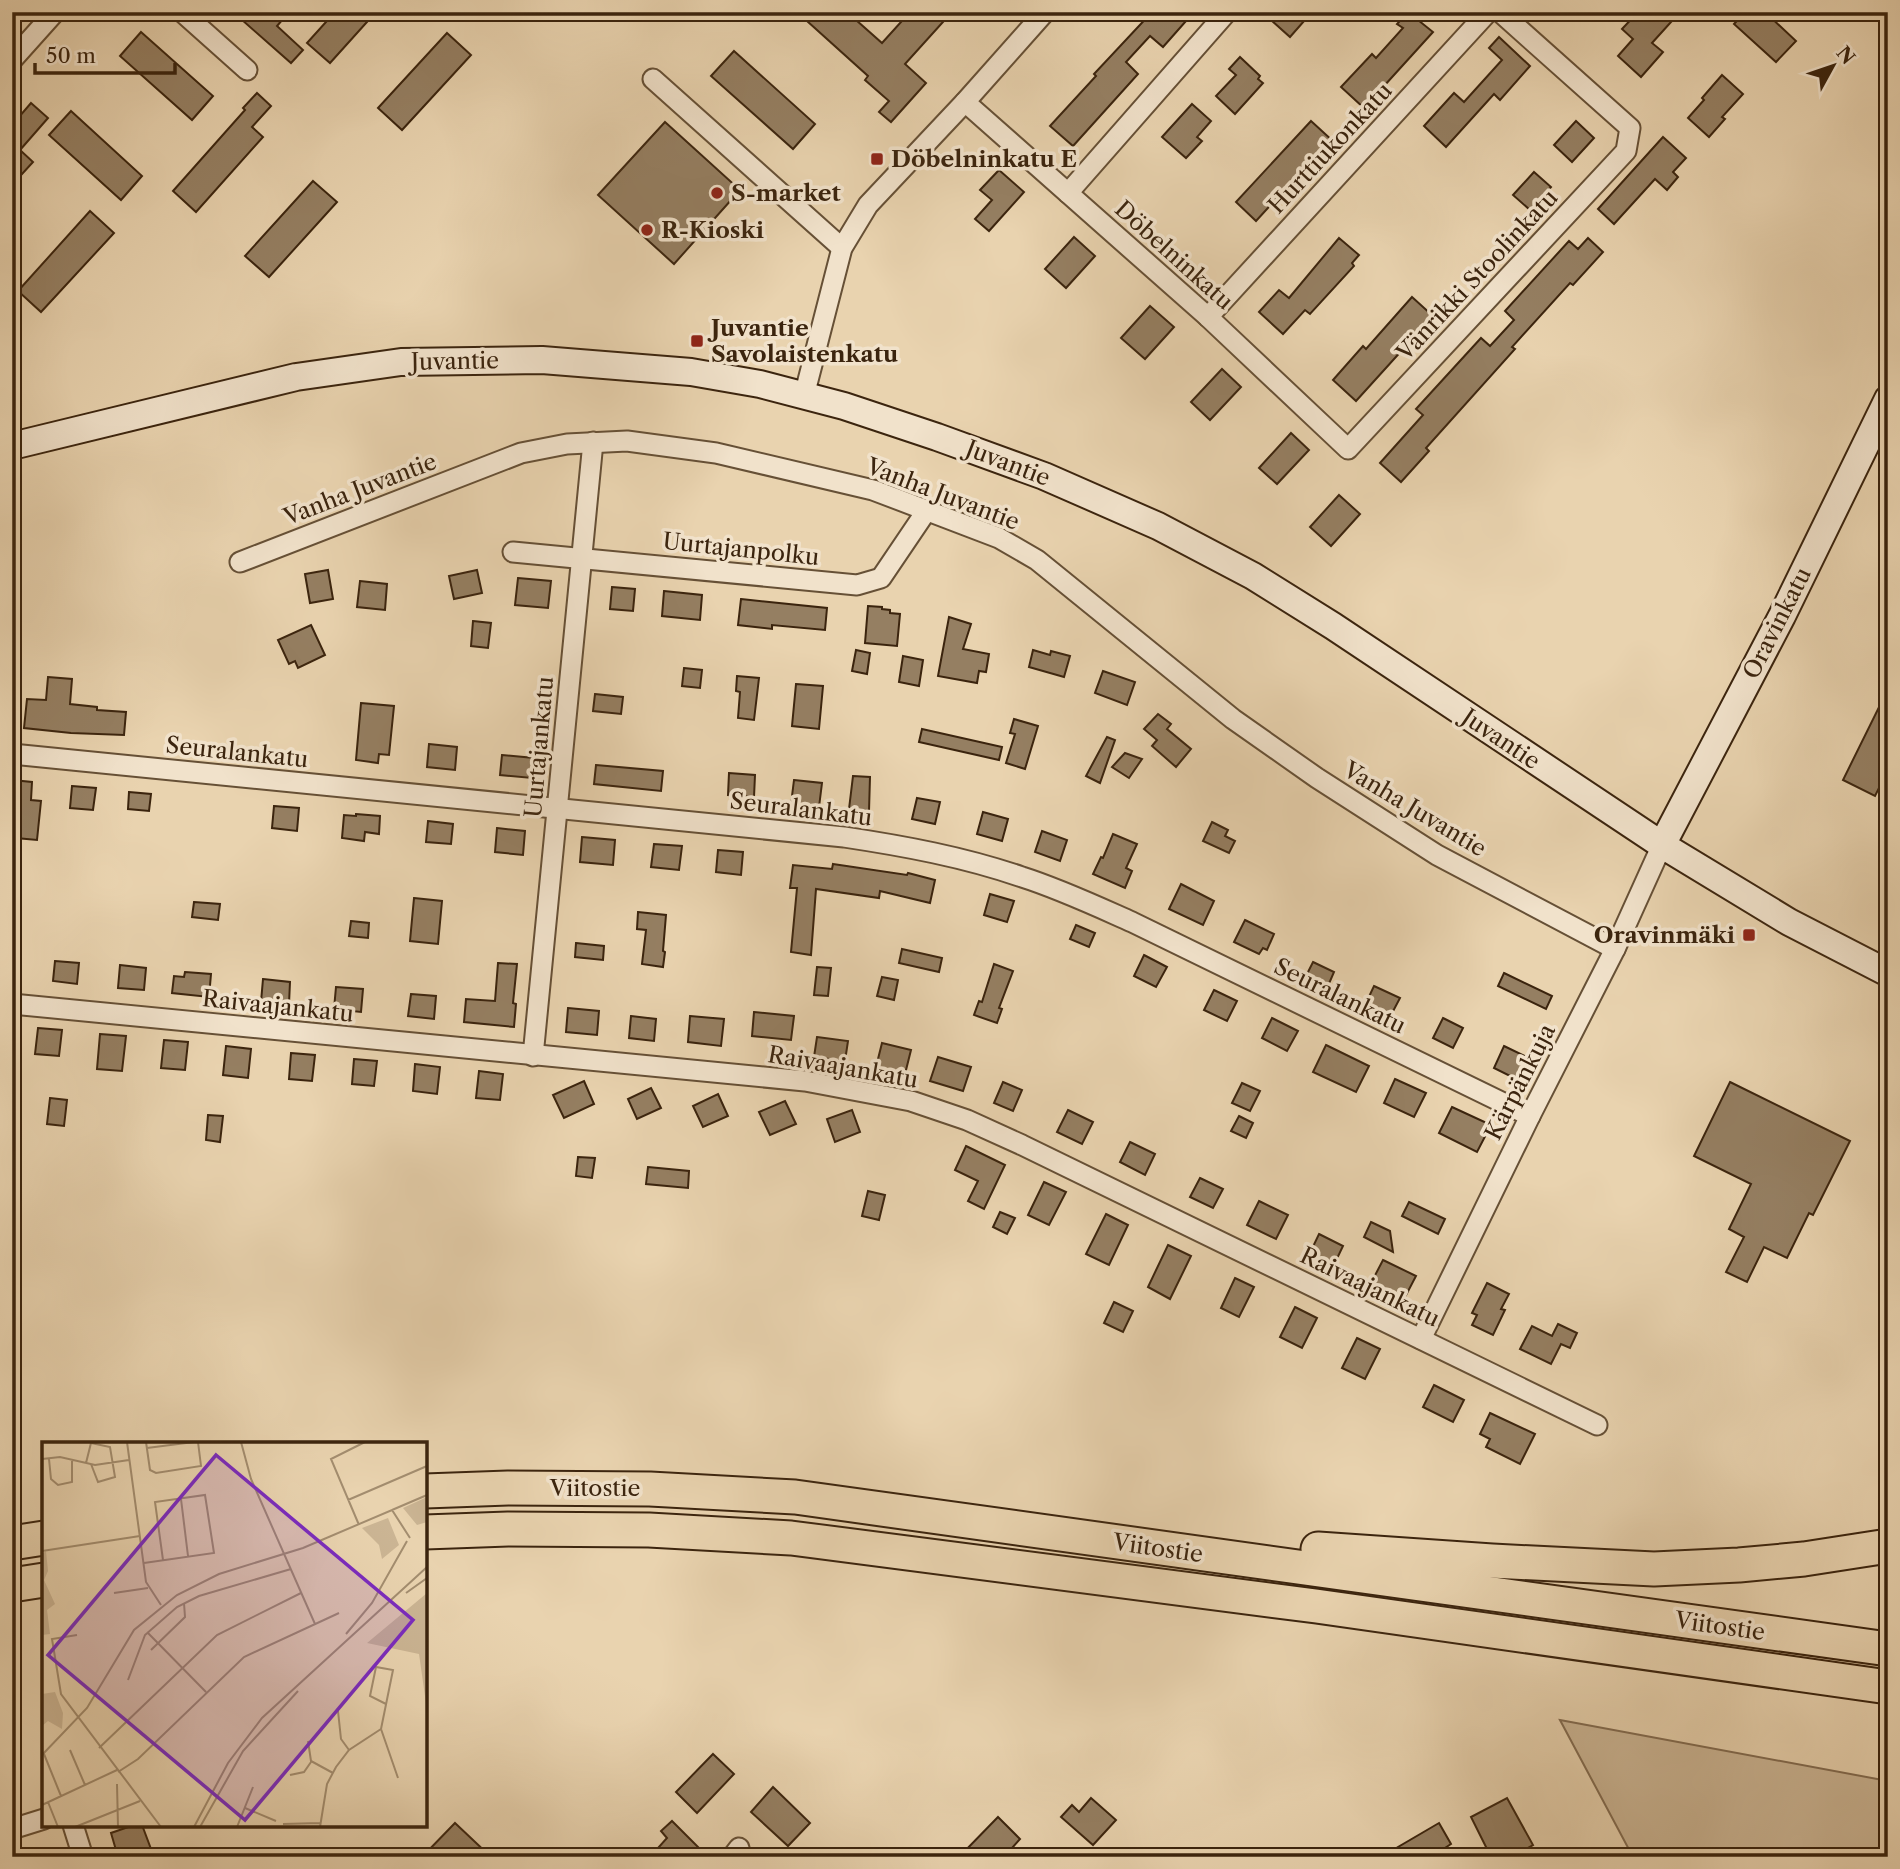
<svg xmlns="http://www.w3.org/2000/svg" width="1900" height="1869" font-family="'Libre Caslon Text',serif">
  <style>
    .green { fill: #cbb594; stroke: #836c51; stroke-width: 2 }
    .building { fill: #957f62; stroke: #3b240e; stroke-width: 2 }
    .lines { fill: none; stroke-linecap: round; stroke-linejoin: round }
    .street-casing { stroke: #665036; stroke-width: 23 }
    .secondary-casing { stroke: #3b240e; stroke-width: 30 }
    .highway-casing { stroke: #3b240e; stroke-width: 37 }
    .street { stroke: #f1e2cb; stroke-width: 19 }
    .secondary { stroke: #f1e2cb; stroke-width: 26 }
    .highway { stroke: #e9d3af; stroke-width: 33 }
    .poi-dot { fill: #8f2418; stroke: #f1e2cb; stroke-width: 2.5 }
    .labels { text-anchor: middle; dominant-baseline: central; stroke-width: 7; stroke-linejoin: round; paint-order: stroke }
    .street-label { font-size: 23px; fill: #3b240e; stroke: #f1e2cb }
    .poi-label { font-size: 23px; font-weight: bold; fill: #3b240e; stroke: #f1e2cb; text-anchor: start }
    .inset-road { fill: none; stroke: #a38d6f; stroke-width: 2 }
    .view { fill: #7b2cbf; fill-opacity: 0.15; stroke: #7b2cbf; stroke-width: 3.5 }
    .inset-edge { fill: none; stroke: #3b240e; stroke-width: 3.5 }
  </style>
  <rect width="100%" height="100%" fill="#e9d3af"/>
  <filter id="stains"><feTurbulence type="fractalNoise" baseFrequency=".00286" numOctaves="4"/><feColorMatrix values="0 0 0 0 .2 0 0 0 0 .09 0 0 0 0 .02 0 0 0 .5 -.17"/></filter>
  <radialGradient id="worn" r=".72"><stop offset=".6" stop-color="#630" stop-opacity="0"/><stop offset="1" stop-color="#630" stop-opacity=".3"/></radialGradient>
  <polygon class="green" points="1560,1720 1888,1781 1888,1857 1633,1857"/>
  <g class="building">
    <polygon points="233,12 289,12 277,26 303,50 291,63"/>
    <polygon points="335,12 376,12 330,63 307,43"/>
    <polygon points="797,12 847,12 882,43 910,12 952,12 905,64 926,83 891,122 879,112 889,101 865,80 868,76"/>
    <polygon points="1152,12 1194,12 1163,47 1150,36 1126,62 1138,74 1073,146 1050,126 1096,76 1094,74"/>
    <polygon points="1262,12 1312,12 1290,37"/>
    <polygon points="1408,12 1433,32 1364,108 1341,87 1372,54 1376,58 1403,28 1397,24"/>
    <polygon points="1638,12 1661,12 1671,22 1652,43 1663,52 1641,77 1618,56 1633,39 1622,29"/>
    <polygon points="1745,12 1765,12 1796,41 1776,62 1734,24"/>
    <polygon points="141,32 213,96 192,120 120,56"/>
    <polygon points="447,33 471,55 402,130 378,108"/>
    <polygon points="1499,37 1530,66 1500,100 1494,94 1446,147 1424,126 1454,93 1464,102 1502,60 1489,48"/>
    <polygon points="734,51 815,124 793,149 711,76"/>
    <polygon points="1240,57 1260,76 1258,79 1263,83 1235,114 1216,96 1236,75 1229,69"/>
    <polygon points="1722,75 1743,94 1722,117 1725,119 1709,137 1688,118 1704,100 1702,98"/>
    <polygon points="257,93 271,106 252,127 263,137 196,212 173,191 245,110 243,108"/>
    <polygon points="31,103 48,118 20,150 33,162 12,185 12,125"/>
    <polygon points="1192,104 1211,121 1197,137 1202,141 1186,158 1162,137"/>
    <polygon points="71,111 142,176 121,200 49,135"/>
    <polygon points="1311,121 1334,142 1304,175 1301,172 1256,221 1236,202"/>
    <polygon points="1576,121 1594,138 1572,162 1554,145"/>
    <polygon points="665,122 740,190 674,264 598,195"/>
    <polygon points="1663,137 1686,158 1673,172 1678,177 1667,190 1655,179 1614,224 1598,209"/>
    <polygon points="999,170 1024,192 989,231 975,219 992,200 980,190"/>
    <polygon points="1534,172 1551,187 1530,210 1513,195"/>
    <polygon points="313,181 337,202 269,277 245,256"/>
    <polygon points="90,211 114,233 41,312 18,291"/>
    <polygon points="1074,237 1095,256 1066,288 1045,269"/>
    <polygon points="1339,238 1359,255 1352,263 1354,266 1310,314 1305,310 1283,334 1259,312 1279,290 1289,298"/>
    <polygon points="1588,238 1603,252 1573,285 1570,283 1512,347 1515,349 1426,448 1429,451 1401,482 1380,463 1423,415 1416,409 1481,338 1490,346 1514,320 1505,311 1569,241 1578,249"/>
    <polygon points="1412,297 1433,316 1356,401 1333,380 1363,346 1366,349"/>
    <polygon points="1150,306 1174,327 1145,359 1121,338"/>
    <polygon points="1222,369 1241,387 1210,420 1191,402"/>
    <polygon points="1291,433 1309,450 1277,484 1259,468"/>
    <polygon points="1339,495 1360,514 1331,546 1310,527"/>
    <polygon points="328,570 333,599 310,603 305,574"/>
    <polygon points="477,570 482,593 454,599 449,576"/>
    <polygon points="518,578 551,581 548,608 515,605"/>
    <polygon points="360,581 387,584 385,610 357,607"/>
    <polygon points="612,587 635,589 633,611 610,609"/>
    <polygon points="664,591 702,595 700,620 662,616"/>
    <polygon points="741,599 827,608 825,630 772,625 772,629 738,625"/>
    <polygon points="868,606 882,607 882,609 890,610 890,613 900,614 897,646 865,643"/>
    <polygon points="949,617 971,624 963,649 989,654 986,672 979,671 977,683 938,676"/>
    <polygon points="473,621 491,623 488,648 471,646"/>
    <polygon points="311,625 325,655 298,668 295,661 289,664 278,640"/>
    <polygon points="856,650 870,653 867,674 852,671"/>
    <polygon points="1033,650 1050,655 1051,651 1070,656 1064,677 1029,667"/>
    <polygon points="903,656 923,660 919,686 899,682"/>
    <polygon points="684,668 702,670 700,688 682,686"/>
    <polygon points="1103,671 1135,682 1127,705 1095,693"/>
    <polygon points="737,676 759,678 754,720 738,718 740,692 736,691"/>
    <polygon points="48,677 72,679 70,704 97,707 97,710 126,712 124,735 71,733 24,728 27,699 46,700"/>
    <polygon points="796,684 823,686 819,729 792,726"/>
    <polygon points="1888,689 1888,770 1875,796 1843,780"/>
    <polygon points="595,694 623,697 621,714 593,711"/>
    <polygon points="361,703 394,706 389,755 379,754 378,763 356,760"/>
    <polygon points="1158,714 1171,724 1167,729 1191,749 1176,767 1152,746 1157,740 1144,729"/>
    <polygon points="1014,719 1038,726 1025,769 1006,763 1015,734 1010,733"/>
    <polygon points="922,729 1002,747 999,760 919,742"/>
    <polygon points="1107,737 1115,740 1100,783 1086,776"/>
    <polygon points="429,744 457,747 455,770 427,767"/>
    <polygon points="1125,753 1142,759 1129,778 1112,767"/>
    <polygon points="502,755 534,758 532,778 500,775"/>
    <polygon points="596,765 663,771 661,791 594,784"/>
    <polygon points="729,773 755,775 754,797 728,795"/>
    <polygon points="853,776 870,777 869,811 849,809"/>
    <polygon points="12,780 32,782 31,800 41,801 37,840 16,838 17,827 12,826"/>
    <polygon points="794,780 822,783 819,807 791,804"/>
    <polygon points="72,786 96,788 93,810 70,808"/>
    <polygon points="129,792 151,794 149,811 128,809"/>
    <polygon points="917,798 940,802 935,824 912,819"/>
    <polygon points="274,806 299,808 297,831 272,828"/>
    <polygon points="983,812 1008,819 1002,841 977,834"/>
    <polygon points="356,814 380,816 379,834 365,832 364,841 342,838 344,815 356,816"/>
    <polygon points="428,821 453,824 451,844 426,842"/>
    <polygon points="1212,822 1228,830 1225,836 1235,841 1229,853 1203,841"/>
    <polygon points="497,828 525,831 523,855 495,852"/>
    <polygon points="1042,831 1067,840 1060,861 1035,852"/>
    <polygon points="1113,834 1137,844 1126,868 1132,871 1125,888 1093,874 1101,857 1103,858"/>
    <polygon points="582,837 615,840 613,865 580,862"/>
    <polygon points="654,844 682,846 679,870 651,867"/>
    <polygon points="718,850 743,852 741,875 716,872"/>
    <polygon points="833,864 907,875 908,873 935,880 930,903 880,891 879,898 816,889 811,955 791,952 797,888 790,888 793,865 832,869"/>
    <polygon points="1181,884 1214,901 1203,925 1169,909"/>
    <polygon points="990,894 1014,901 1007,922 984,915"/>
    <polygon points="414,898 442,901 438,944 410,941"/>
    <polygon points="194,902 220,904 218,920 192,917"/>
    <polygon points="638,912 666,915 663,951 665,952 663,967 642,964 646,930 637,929"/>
    <polygon points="1245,920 1274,934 1267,950 1263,948 1259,954 1234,942"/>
    <polygon points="351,921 369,923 368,938 349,936"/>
    <polygon points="1076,925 1095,933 1089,947 1070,939"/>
    <polygon points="576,943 604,946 603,960 575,957"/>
    <polygon points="902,949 942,958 939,972 899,963"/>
    <polygon points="1144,955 1167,967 1156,987 1134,976"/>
    <polygon points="55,961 79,963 77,984 53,981"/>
    <polygon points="1313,962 1334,972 1328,986 1306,976"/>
    <polygon points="498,963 517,964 513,1003 516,1004 514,1027 464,1022 466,999 495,1001"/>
    <polygon points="994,964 1013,971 999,1008 1002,1009 997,1023 974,1015 979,1001 982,1002"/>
    <polygon points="120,965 146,968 144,990 118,988"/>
    <polygon points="817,967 831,968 828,996 814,995"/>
    <polygon points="185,972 211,974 209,997 172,993 174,976 184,977"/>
    <polygon points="1504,973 1552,996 1546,1009 1498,986"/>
    <polygon points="882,977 898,980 894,1000 877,996"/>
    <polygon points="263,979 290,982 289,1004 261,1002"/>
    <polygon points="1374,986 1400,998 1390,1017 1365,1005"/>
    <polygon points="336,987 363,989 361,1012 334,1009"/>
    <polygon points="1214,990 1237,1001 1227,1021 1204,1010"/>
    <polygon points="411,994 436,996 434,1019 408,1016"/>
    <polygon points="568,1008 599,1011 597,1035 566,1032"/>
    <polygon points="754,1012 794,1016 791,1040 752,1036"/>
    <polygon points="631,1016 656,1019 654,1041 629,1038"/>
    <polygon points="690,1016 724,1019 721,1046 688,1042"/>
    <polygon points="1272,1018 1298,1031 1287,1051 1262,1038"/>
    <polygon points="1443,1018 1463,1028 1453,1048 1433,1038"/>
    <polygon points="38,1028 62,1030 59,1056 35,1054"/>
    <polygon points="100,1034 126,1036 122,1071 97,1069"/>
    <polygon points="817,1037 848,1041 845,1061 814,1057"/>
    <polygon points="164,1040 188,1042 185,1070 161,1068"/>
    <polygon points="882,1043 911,1050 905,1074 876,1067"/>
    <polygon points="1326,1045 1369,1066 1356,1092 1313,1072"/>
    <polygon points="226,1046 251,1049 248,1078 223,1075"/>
    <polygon points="1504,1046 1527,1057 1516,1079 1494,1068"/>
    <polygon points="291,1053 315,1055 312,1081 289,1079"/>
    <polygon points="938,1057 971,1067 963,1091 930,1081"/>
    <polygon points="354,1059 377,1061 374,1086 352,1084"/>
    <polygon points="415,1064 440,1067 437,1094 413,1091"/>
    <polygon points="479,1071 503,1074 500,1100 476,1098"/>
    <polygon points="1395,1079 1426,1093 1414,1117 1384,1103"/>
    <polygon points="584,1081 594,1104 564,1118 553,1095"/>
    <polygon points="1003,1082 1022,1090 1013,1111 994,1103"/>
    <polygon points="1730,1082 1850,1141 1813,1215 1809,1213 1787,1258 1764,1247 1747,1282 1726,1272 1744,1237 1729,1229 1751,1184 1694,1156"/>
    <polygon points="1242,1083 1260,1091 1250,1111 1232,1103"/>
    <polygon points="651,1088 661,1108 637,1119 628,1099"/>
    <polygon points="718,1094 728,1116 703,1127 693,1106"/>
    <polygon points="50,1098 67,1100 64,1126 47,1124"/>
    <polygon points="785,1101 796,1124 770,1135 759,1112"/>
    <polygon points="1452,1107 1491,1125 1477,1152 1439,1133"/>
    <polygon points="852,1110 860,1132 835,1142 827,1119"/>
    <polygon points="1068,1110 1093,1122 1082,1144 1057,1132"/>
    <polygon points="208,1115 223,1116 220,1142 206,1140"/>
    <polygon points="1239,1116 1253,1123 1246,1138 1231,1131"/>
    <polygon points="1130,1142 1155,1154 1145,1175 1120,1162"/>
    <polygon points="966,1146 1005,1165 984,1209 968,1201 978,1181 955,1170"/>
    <polygon points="578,1157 595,1158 592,1178 576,1176"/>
    <polygon points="648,1167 689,1171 688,1188 646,1184"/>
    <polygon points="1200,1178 1223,1189 1213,1208 1190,1197"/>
    <polygon points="1044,1182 1066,1192 1049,1225 1028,1215"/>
    <polygon points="868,1191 885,1195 879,1220 862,1216"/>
    <polygon points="1259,1201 1288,1215 1276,1239 1247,1225"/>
    <polygon points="1409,1202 1445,1219 1438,1234 1402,1216"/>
    <polygon points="1000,1212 1015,1218 1007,1234 993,1227"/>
    <polygon points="1106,1214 1128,1225 1109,1265 1086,1254"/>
    <polygon points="1371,1222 1390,1231 1393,1252 1364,1237"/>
    <polygon points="1319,1234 1343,1246 1333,1267 1309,1255"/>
    <polygon points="1168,1245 1191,1256 1170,1299 1148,1287"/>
    <polygon points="1383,1260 1416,1276 1403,1301 1370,1285"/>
    <polygon points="1235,1278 1254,1287 1239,1317 1221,1308"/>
    <polygon points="1487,1283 1509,1294 1501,1309 1505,1310 1493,1335 1472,1325 1477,1315 1472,1313"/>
    <polygon points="1114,1302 1133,1311 1123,1332 1104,1323"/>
    <polygon points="1295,1307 1317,1318 1302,1348 1280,1337"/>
    <polygon points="1558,1324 1577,1333 1570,1348 1561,1344 1551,1364 1520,1349 1532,1326 1552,1336"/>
    <polygon points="1357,1338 1380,1349 1365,1379 1342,1368"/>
    <polygon points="1434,1385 1464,1400 1453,1422 1423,1407"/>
    <polygon points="1490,1413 1535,1434 1520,1464 1486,1447 1490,1439 1480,1434"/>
    <polygon points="713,1754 734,1774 697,1813 676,1792"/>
    <polygon points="773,1787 810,1823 788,1846 751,1812"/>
    <polygon points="1091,1798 1116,1820 1093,1845 1061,1817 1072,1805 1079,1812"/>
    <polygon points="1507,1798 1533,1845 1512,1857 1491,1857 1471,1817"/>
    <polygon points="998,1817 1020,1839 1004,1857 959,1857"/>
    <polygon points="672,1821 700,1849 692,1857 650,1857 667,1838 661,1831"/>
    <polygon points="455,1823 491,1857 422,1857"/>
    <polygon points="1439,1823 1451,1844 1431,1857 1381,1857"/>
    <polygon points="134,1825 142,1825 154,1857 118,1857 111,1833"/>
  </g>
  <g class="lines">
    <defs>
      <g id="street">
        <polyline points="182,12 247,70"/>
        <polyline points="12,60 55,12"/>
        <polyline points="653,79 842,248"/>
        <polyline points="965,102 1208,317 1348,449 1626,151 1630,128 1500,12"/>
        <polyline points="1068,193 1227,12"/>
        <polyline points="1208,317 1488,12"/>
        <polyline points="804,396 842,248 868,205 965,102 1045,12"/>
        <polyline points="513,552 857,585 881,578 927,510"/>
        <polyline points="240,562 521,453 567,444 627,441 716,453 873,490 999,538 1037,560 1233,719 1317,778 1437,855 1615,949"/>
        <path d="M12 754 844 837C904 846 964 857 1022 877 1060 889 1096 906 1132 922L1530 1116"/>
        <polyline points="12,1004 805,1081 911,1101 967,1120 1022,1145 1597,1425"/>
        <polyline points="533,1056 593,442"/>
        <polyline points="1421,1339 1530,1116 1615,949 1662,845"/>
        <polyline points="73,1825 83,1857"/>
        <polyline points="12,1829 44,1819"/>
        <polyline points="732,1857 739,1848"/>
      </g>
      <g id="secondary">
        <polyline points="12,446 296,377 401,362 542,360 691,372 760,384 844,406 937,437 1044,476 1158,526 1253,576 1333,626 1662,845 1789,922 1888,973"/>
        <polyline points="1662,845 1782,616 1888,399"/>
      </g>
      <g id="highway">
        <polyline points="425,1491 508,1488 650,1489 795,1497 1888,1649"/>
        <polyline points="425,1532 508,1529 649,1530 791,1538 1316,1606 1888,1687"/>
        <polyline points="12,1543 44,1538"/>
        <polyline points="1318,1549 1492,1561 1654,1569 1739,1565 1804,1559 1888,1546"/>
        <polyline points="12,1585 44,1580"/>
      </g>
    </defs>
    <use href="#street" class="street-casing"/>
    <use href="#secondary" class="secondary-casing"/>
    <use href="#highway" class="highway-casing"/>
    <use href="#street" class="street"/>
    <use href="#secondary" class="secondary"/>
    <use href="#highway" class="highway"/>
  </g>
  <g class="poi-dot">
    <rect x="870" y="152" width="14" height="14" rx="3.5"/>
    <circle cx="717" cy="193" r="7"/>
    <circle cx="647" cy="230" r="7"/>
    <rect x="690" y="334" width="14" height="14" rx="3.5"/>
    <rect x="1742" y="928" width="14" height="14" rx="3.5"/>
  </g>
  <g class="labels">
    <g class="street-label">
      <text transform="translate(1330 148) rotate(-47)">Hurttiukonkatu</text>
      <text transform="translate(1174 255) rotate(42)">Döbelninkatu</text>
      <text transform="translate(1477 275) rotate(-47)">Vänrikki Stoolinkatu</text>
      <text transform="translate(455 361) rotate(-1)">Juvantie</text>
      <text transform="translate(1008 463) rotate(21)">Juvantie</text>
      <text transform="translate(360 489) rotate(-21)">Vanha Juvantie</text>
      <text transform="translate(943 494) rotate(21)">Vanha Juvantie</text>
      <text transform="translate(741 549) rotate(6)">Uurtajanpolku</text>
      <text transform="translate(1777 623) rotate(-63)">Oravinkatu</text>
      <text transform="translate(1501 739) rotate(34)">Juvantie</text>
      <text transform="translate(539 747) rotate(-85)">Uurtajankatu</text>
      <text transform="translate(237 752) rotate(6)">Seuralankatu</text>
      <text transform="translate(801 809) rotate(7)">Seuralankatu</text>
      <text transform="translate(1415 809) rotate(31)">Vanha Juvantie</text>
      <text transform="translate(1340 996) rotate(26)">Seuralankatu</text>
      <text transform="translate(278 1006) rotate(6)">Raivaajankatu</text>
      <text transform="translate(843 1067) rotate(10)">Raivaajankatu</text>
      <text transform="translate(1520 1082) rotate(-63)">Kärpänkuja</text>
      <text transform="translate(1370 1287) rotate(26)">Raivaajankatu</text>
      <text x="595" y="1488">Viitostie</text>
      <text transform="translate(1158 1548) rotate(8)">Viitostie</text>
      <text transform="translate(1720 1626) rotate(8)">Viitostie</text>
    </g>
    <g class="poi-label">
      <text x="891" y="159">Döbelninkatu E</text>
      <text x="731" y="193">S-market</text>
      <text x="661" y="230">R-Kioski</text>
      <text x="711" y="328">Juvantie<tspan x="711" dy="26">Savolaistenkatu</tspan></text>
      <text x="1735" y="935" text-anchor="end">Oravinmäki</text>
    </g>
  </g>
  <g transform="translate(42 1442)">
    <rect width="385" height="385" fill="#e9d3af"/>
    <path d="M385 55V80L375 83 361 66ZM346 76 357 103 340 117 337 103 320 86ZM4 109 6 129 2 138 13 162 5 168 8 192 0 193V112ZM385 151V268L377 212 325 201ZM13 250 21 271 20 287 6 279 0 284V252Z" fill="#cbb594"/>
    <path class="inset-road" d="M85 0 104 140 119 163M104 0 108 28 114 31 159 24 156 0M199 0 209 37 273 182M105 6 152 0M0 17 18 15 53 23 87 18M7 17 9 37 16 43 30 40V18M44 21 49 1 68 5 73 35 56 40 49 22M139 57 146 114M306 58 385 24M350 68 385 53M317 83 289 17 323 0M0 109 98 94M102 121 172 111 163 53 113 60 121 118M72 151 106 146M364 151 385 136M105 190 164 250M304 192 330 161 365 99M35 193 10 197 19 252 119 385M109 208 143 175 142 161M86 238 103 193 135 165 157 154 249 127M296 269 299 297 307 308M339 287 351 228 334 225 328 254 344 262M339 287 356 336M266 299 269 319 291 331M57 306 175 193 259 151M28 308 43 343M2 312 19 354M0 313 45 266 92 188 135 153 177 132 261 106 350 68 368 96M76 330 96 317 202 215 297 171M248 333 262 330 269 320M75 342 76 385M6 360 16 385M0 363 75 328M203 366 234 379M241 382 278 381M33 385 98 359M152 385 186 321 220 276 385 125M158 385 201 309 256 249M195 385 211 345M278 385 285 342 294 325 307 308 339 287"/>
    <path class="view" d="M174 13 371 178 203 378 6 213Z"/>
    <rect width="385" height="385" class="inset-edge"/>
  </g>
  <rect width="1900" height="1869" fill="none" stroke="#e9d3af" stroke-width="42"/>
  <rect x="14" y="14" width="1872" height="1841" fill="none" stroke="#3b240e" stroke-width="3.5"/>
  <rect x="21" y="21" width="1858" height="1827" fill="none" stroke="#3b240e" stroke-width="2"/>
  <g transform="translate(1833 66) rotate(50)" stroke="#f1e2cb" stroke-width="5" paint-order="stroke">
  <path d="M0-5L12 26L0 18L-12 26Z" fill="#3b240e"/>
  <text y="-10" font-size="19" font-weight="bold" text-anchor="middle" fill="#3b240e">N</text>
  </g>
  <path d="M35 63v10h140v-10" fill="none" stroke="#3b240e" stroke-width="3.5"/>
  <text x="46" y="63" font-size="21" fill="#3b240e" stroke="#f1e2cb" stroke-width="5" paint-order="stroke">50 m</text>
  <rect width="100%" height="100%" filter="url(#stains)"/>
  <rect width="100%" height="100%" fill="url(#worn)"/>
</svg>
